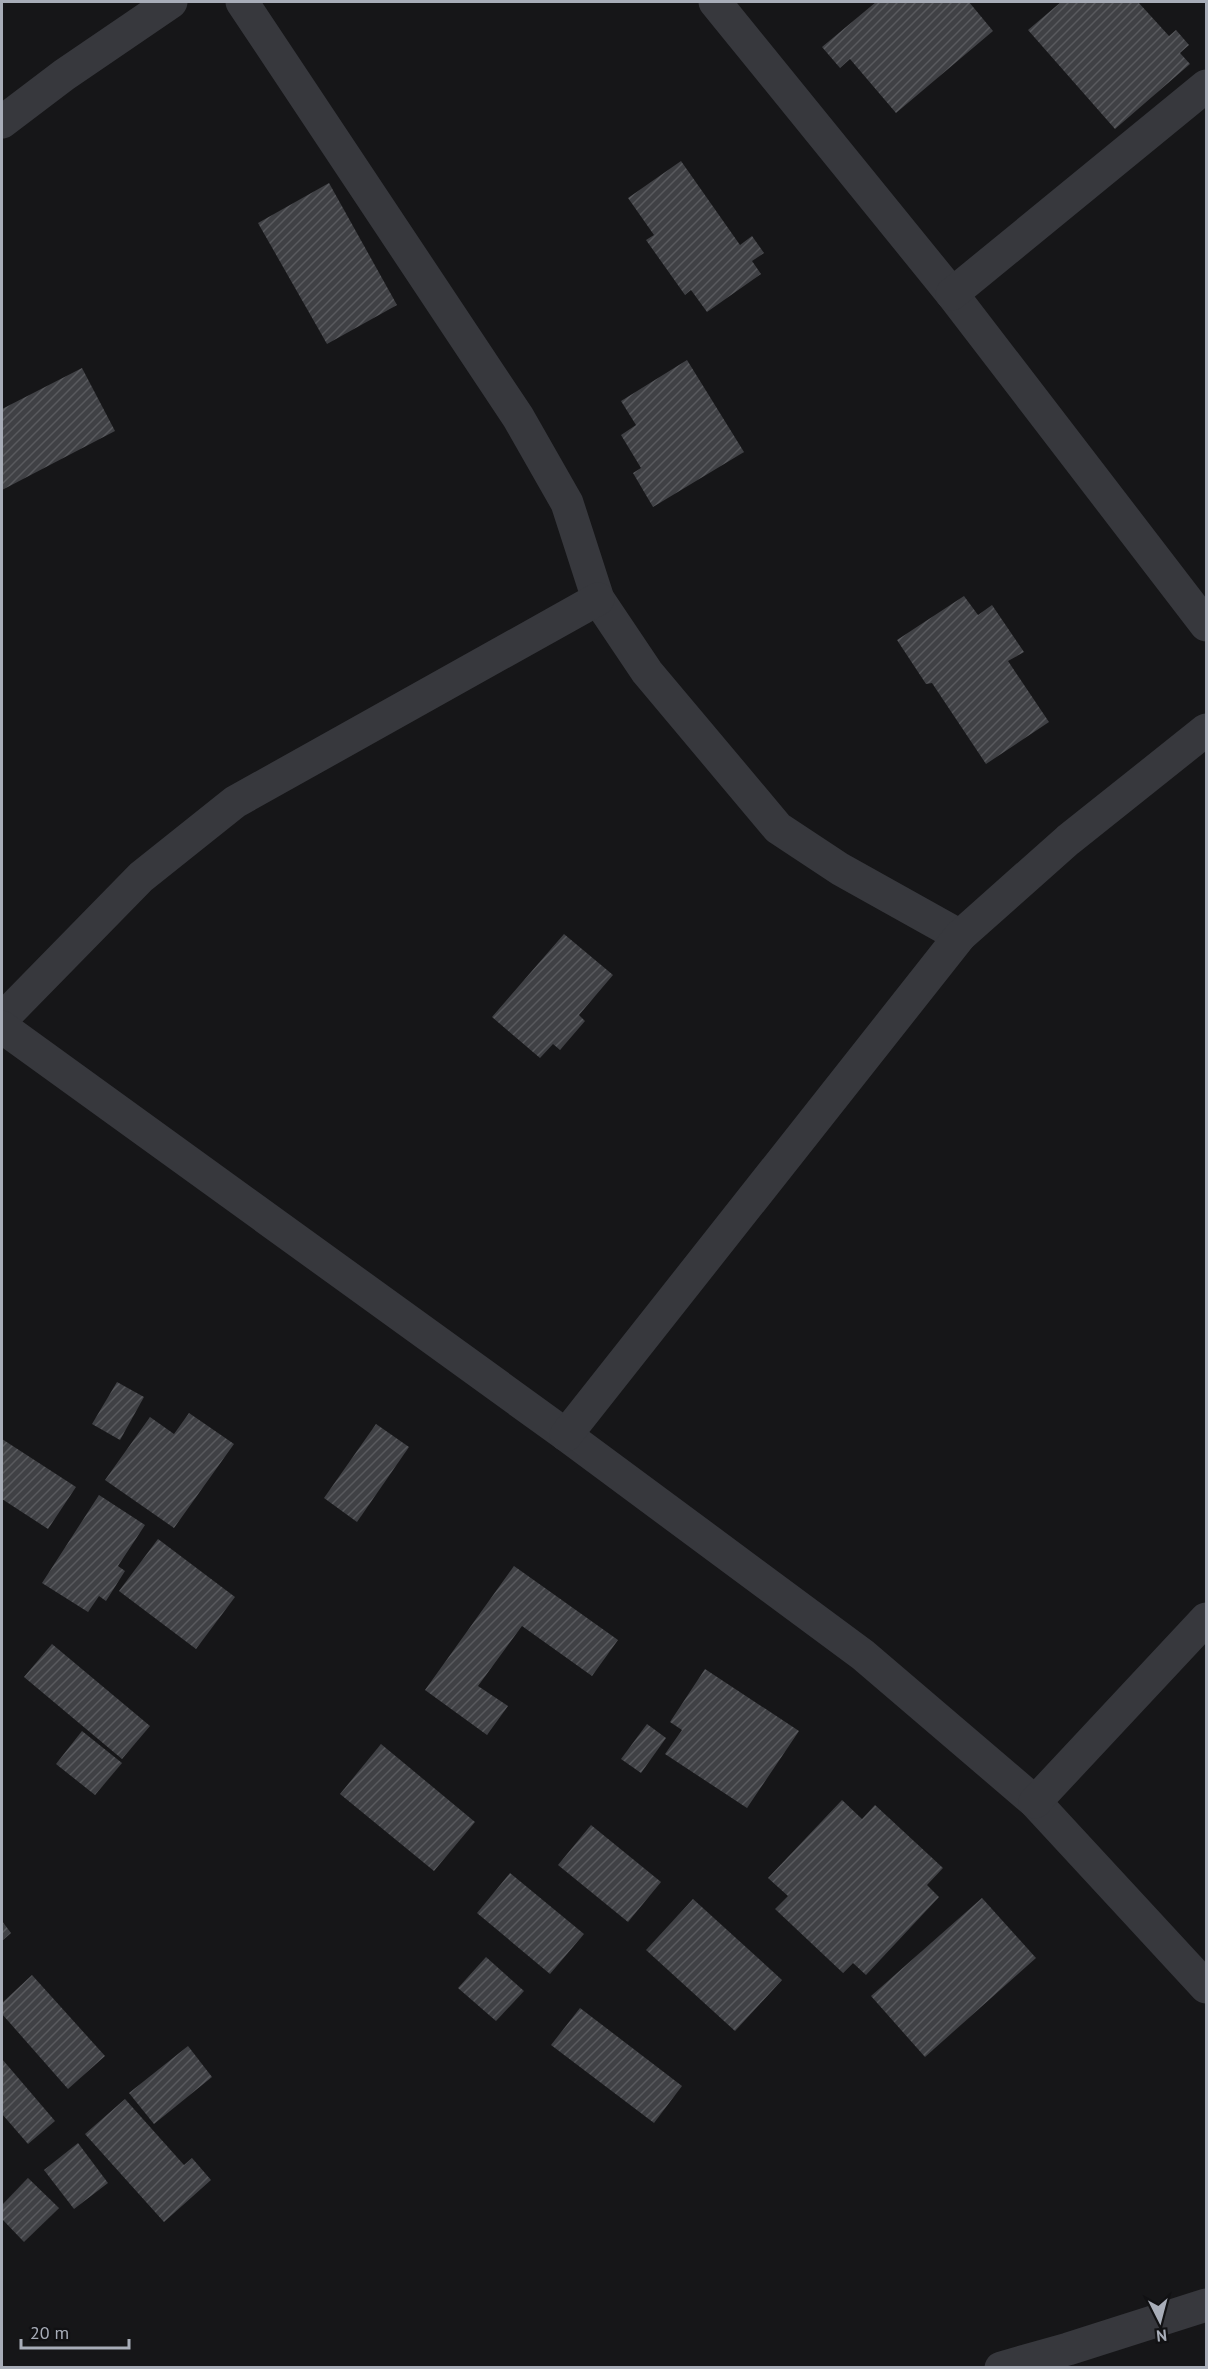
<svg xmlns="http://www.w3.org/2000/svg" width="1208" height="2369" font-family="'PT Sans',sans-serif">
  <style>
    .building { fill: url(#building-hatch) }
    .lines { fill: none; stroke-linecap: round; stroke-linejoin: round }
    .street { stroke: #37383d; stroke-width: 33 }
  </style>
  <defs>
    <pattern id="building-hatch" width="6" height="6" patternUnits="userSpaceOnUse" patternTransform="scale(1.5)"><rect width="6" height="6" fill="#404145"/><path d="M-1 1l2-2M0 6l6-6M5 7l2-2" fill="none" stroke="#595a5e"/></pattern>
  </defs>
  <rect width="100%" height="100%" fill="#161618"/>
  <g class="building">
    <polygon points="876,2 969,2 993,31 896,113 850,59 840,68 822,47"/>
    <polygon points="1061,2 1138,2 1169,36 1176,30 1189,45 1180,53 1190,64 1115,129 1028,30"/>
    <polygon points="681,161 740,245 752,236 764,253 752,261 761,274 707,312 691,290 685,295 646,240 654,235 628,198"/>
    <polygon points="329,183 397,305 327,344 258,223"/>
    <polygon points="687,360 744,452 653,507 633,473 641,468 621,435 636,425 621,401"/>
    <polygon points="82,368 115,431 2,490 2,409"/>
    <polygon points="964,596 978,615 992,605 1024,652 1008,661 1049,722 986,764 932,683 926,684 897,640"/>
    <polygon points="564,934 613,975 579,1015 585,1021 560,1050 553,1044 540,1058 492,1017"/>
    <polygon points="117,1382 144,1397 120,1440 92,1424"/>
    <polygon points="189,1413 234,1444 174,1528 105,1480 150,1417 174,1434"/>
    <polygon points="376,1424 409,1447 357,1522 324,1498"/>
    <polygon points="2,1439 76,1487 48,1529 2,1499"/>
    <polygon points="99,1495 145,1525 118,1566 125,1571 106,1601 99,1596 88,1612 42,1583"/>
    <polygon points="158,1539 235,1597 196,1649 119,1591"/>
    <polygon points="514,1566 618,1640 592,1676 522,1626 478,1686 508,1706 487,1735 425,1690"/>
    <polygon points="52,1644 150,1726 122,1759 24,1677"/>
    <polygon points="705,1669 799,1731 747,1808 665,1754 682,1730 670,1722"/>
    <polygon points="647,1724 666,1738 641,1773 621,1759"/>
    <polygon points="82,1731 122,1763 95,1795 56,1764"/>
    <polygon points="381,1744 475,1822 434,1871 340,1794"/>
    <polygon points="842,1800 862,1819 875,1805 943,1868 927,1885 939,1897 866,1975 853,1963 843,1973 775,1909 788,1896 768,1878"/>
    <polygon points="591,1825 661,1882 628,1922 558,1865"/>
    <polygon points="510,1873 584,1934 550,1974 477,1913"/>
    <polygon points="982,1898 1036,1958 925,2057 871,1996"/>
    <polygon points="693,1899 782,1980 735,2031 646,1950"/>
    <polygon points="2,1921 11,1933 2,1941"/>
    <polygon points="486,1957 524,1991 496,2021 458,1988"/>
    <polygon points="32,1975 105,2056 68,2089 2,2014 2,2003"/>
    <polygon points="580,2008 682,2086 654,2123 551,2045"/>
    <polygon points="188,2046 212,2077 154,2124 129,2093"/>
    <polygon points="2,2059 55,2121 28,2144 2,2114"/>
    <polygon points="125,2099 184,2165 192,2158 211,2180 164,2222 85,2134"/>
    <polygon points="78,2143 108,2183 74,2209 44,2170"/>
    <polygon points="28,2178 59,2208 24,2242 2,2219 2,2205"/>
  </g>
  <g class="lines">
    <g class="street">
      <polyline points="242,2 518,417 567,503 598,599 647,672 778,828 840,869 960,936"/>
      <polyline points="715,2 952,294 1206,625"/>
      <polyline points="2,122 64,75 171,2"/>
      <polyline points="952,294 1206,86"/>
      <polyline points="2,1019 141,877 235,802 598,599"/>
      <polyline points="2,1027 566,1435 863,1655 1035,1802 1206,1987"/>
      <polyline points="566,1435 960,936 1068,840 1206,730"/>
      <polyline points="1035,1802 1206,1619"/>
      <polyline points="1001,2368 1068,2349 1206,2305"/>
    </g>
  </g>
  <rect width="1208" height="2369" fill="none" stroke="#a8adb8" stroke-width="6"/>
  <g transform="translate(1160 2321) rotate(174)" stroke="#111113" stroke-width="4.5" paint-order="stroke">
  <path d="M0-4.5L10 22L0 15L-10 22Z" fill="#a8adb8"/>
  <text y="-9" font-size="16" font-weight="bold" text-anchor="middle" fill="#a8adb8">N</text>
  </g>
  <path d="M21 2339v9h108v-9" fill="none" stroke="#a8adb8" stroke-width="3"/>
  <text x="30" y="2339" font-size="18" fill="#a8adb8" stroke="#111113" stroke-width="4.5" paint-order="stroke">20 m</text>
</svg>
